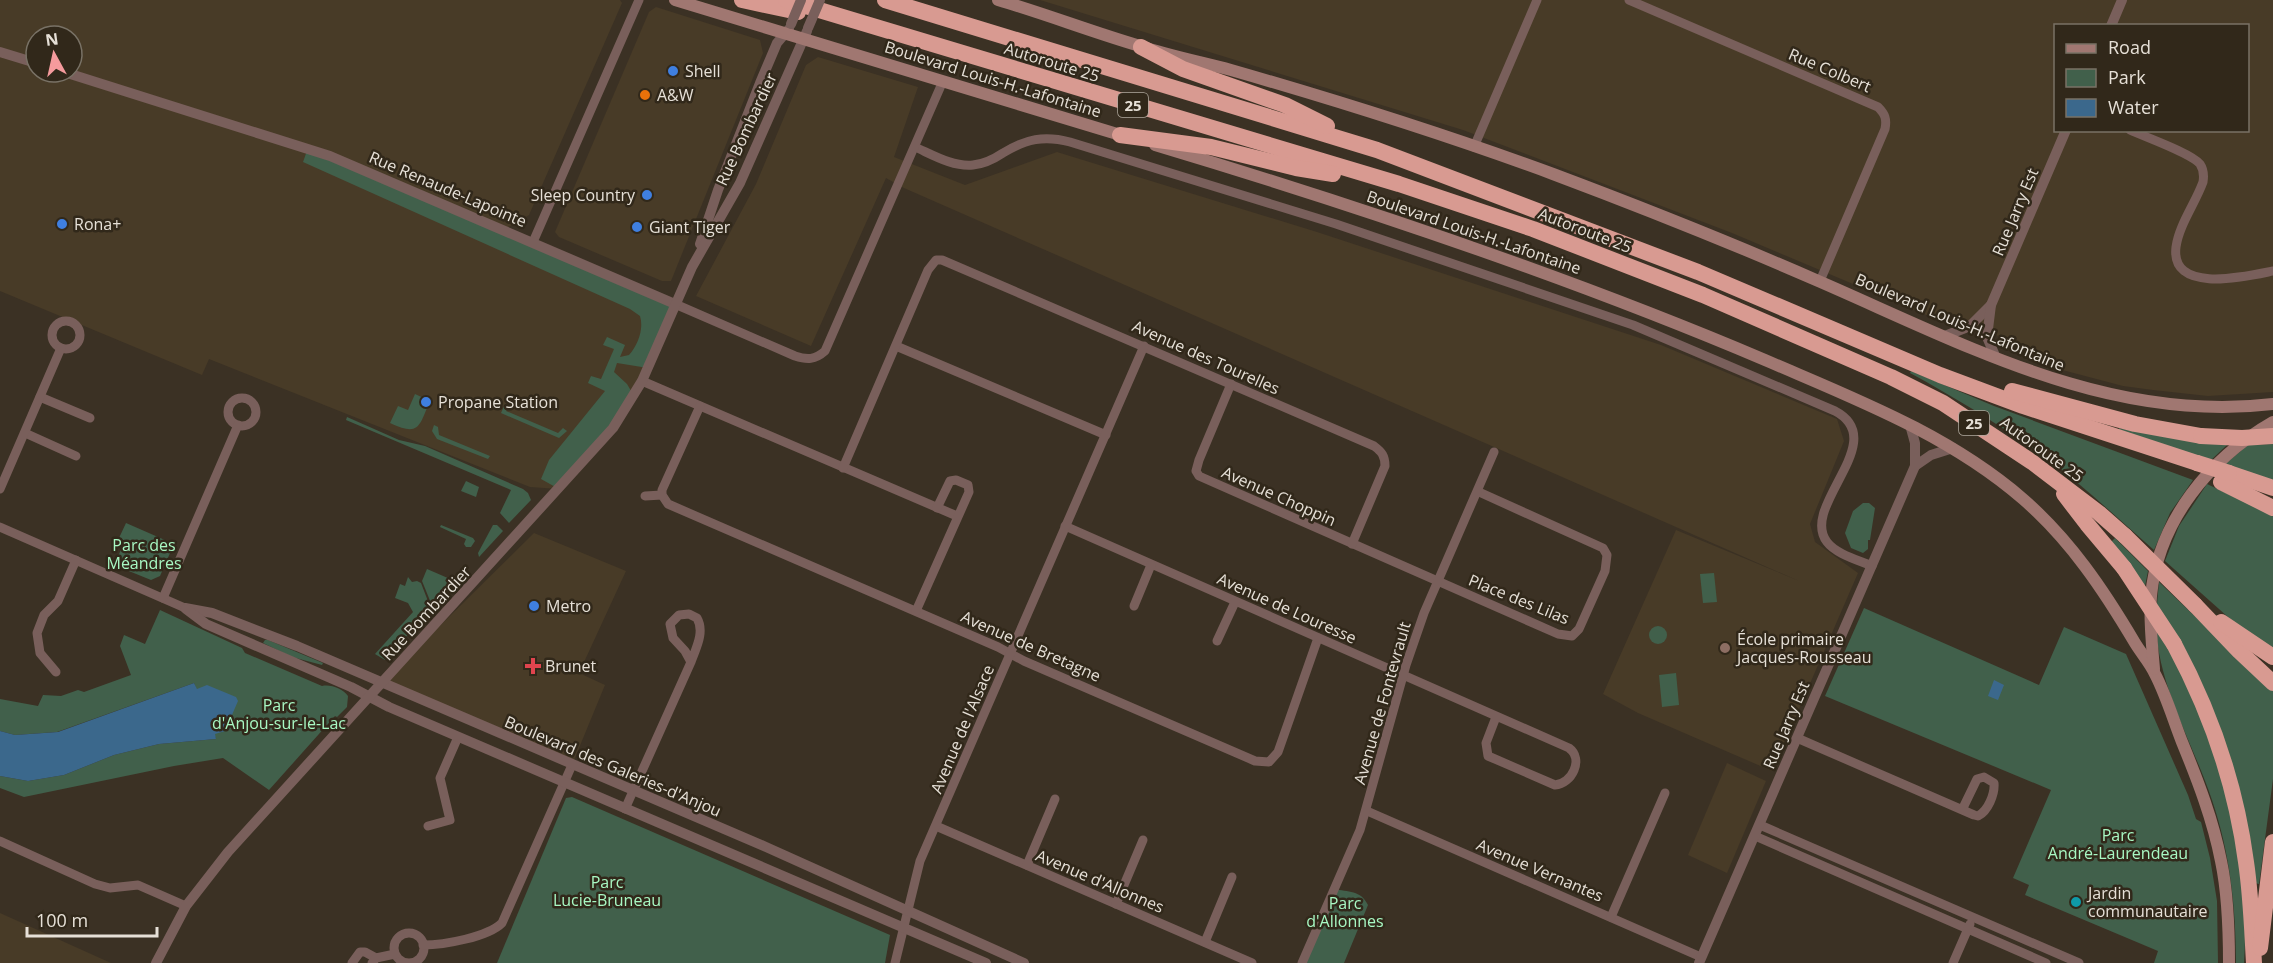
<svg xmlns="http://www.w3.org/2000/svg" width="2273" height="963" font-family="'Open Sans',sans-serif">
  <style>
    .built { fill: #483b27; fill-rule: evenodd }
    .green { fill: #41604b }
    .water { fill: #3b688c }
    .lines { fill: none; stroke-linecap: round; stroke-linejoin: round }
    .minor { stroke: #795f5b; stroke-width: 9 }
    .tertiary { stroke: #795f5b; stroke-width: 10 }
    .secondary { stroke: #a07771; stroke-width: 12 }
    .motorway { stroke: #d89a91; stroke-width: 16 }
    .tertiary-bridge { stroke: #795f5b; stroke-width: 10 }
    .motorway-bridge { stroke: #d89a91; stroke-width: 16 }
    .shop-dot { fill: #3f7fe0; stroke: #31281a; stroke-width: 2 }
    .food-dot { fill: #e8710a; stroke: #31281a; stroke-width: 2 }
    .education-dot { fill: #8d6e63; stroke: #31281a; stroke-width: 2 }
    .health-dot { fill: #e0444e; stroke: #31281a; stroke-width: 2 }
    .culture-dot { fill: #0f9aa8; stroke: #31281a; stroke-width: 2 }
    .labels { text-anchor: middle; dominant-baseline: central; stroke-width: 5; stroke-linejoin: round; paint-order: stroke }
    .shield { fill: #31281a; stroke: #b0a99e; stroke-width: 1.5 }
    .shield-label { font-size: 15px; font-weight: bold; fill: #e6e0d7 }
    .street-label { font-size: 16px; fill: #e6e0d7; stroke: #31281a }
    .poi-label { font-size: 16px; fill: #e6e0d7; stroke: #31281a; text-anchor: start }
    .park-label { font-size: 16px; fill: #a8f8c3; stroke: #31281a }
  </style>
  <rect width="100%" height="100%" fill="#3b3124"/>
  <g class="built">
    <path d="M0 0H620L622 3 529 215 505 229 675 304 642 381 559 489 530 487 209 359 202 375 0 291ZM36 36H72V72H36Z"/>
    <path d="M1040 0H2273V392L2208 396 2153 390 2123 386 2051 367 2006 349 1998 336 1961 320 1948 324 1732 233 1463 130ZM2056 26H2248V130H2056Z"/>
    <polygon points="656,7 760,40 763,53 671,281 662,281 559,237 555,232 649,12"/>
    <polygon points="818,57 918,87 894,157 965,185 1057,152 1317,232 1661,345 1837,419 1844,441 1810,524 1815,542 1858,573 1772,771 1638,713 1603,694 1676,530 1799,581 904,188 886,178 811,346 696,296 756,184 806,65"/>
    <polygon points="534,533 626,571 579,673 605,685 572,765 382,683"/>
    <polygon points="1727,763 1766,781 1727,873 1688,855"/>
    <polygon points="0,913 111,963 0,963"/>
  </g>
  <g class="green">
    <path d="M308 148 675 304 648 368 617 363 614 372 627 384 634 396 559 489 541 479 549 460 605 391 588 383 591 376 601 379 614 349 603 345 607 337 625 345 620 357 629 355C638 345 644 329 640 316L630 309 303 162Z"/>
    <path d="M1911 371 1994 406 2193 480 2170 513 2154 550C2117 518 2082 484 2042 455 2000 425 1956 398 1910 373Z"/>
    <path d="M415 394 430 401C419 426 420 437 390 423L398 406 408 410Z"/>
    <polygon points="505,404 509,405 506,411 558,433 563,428 567,431 559,438 501,413"/>
    <polygon points="347,417 399,440 425,446 523,489 528,493 531,500 509,523 500,513 511,490 346,420"/>
    <polygon points="434,425 438,427 439,435 490,456 488,459 437,439 432,431"/>
    <polygon points="2119,428 2227,445 2210,461 2119,431"/>
    <polygon points="2273,444 2273,481 2224,465 2248,445"/>
    <polygon points="466,481 479,487 476,497 461,491"/>
    <polygon points="2207,484 2273,515 2273,651 2237,625 2165,561 2179,526"/>
    <polygon points="1863,503 1869,503 1875,508 1870,540 1868,540 1868,549 1863,553 1851,548 1845,533 1853,511"/>
    <polygon points="126,523 174,544 160,576 151,580 114,565 125,541 119,538"/>
    <polygon points="441,525 473,538 475,541 471,547 466,547 464,544 466,539 440,527"/>
    <polygon points="493,525 497,525 503,531 479,557 478,553"/>
    <polygon points="2115,538 2148,571 2145,586 2111,542"/>
    <polygon points="427,569 457,582 433,608 422,581"/>
    <polygon points="1714,573 1717,602 1703,603 1700,574"/>
    <polygon points="408,577 412,582 417,581 421,583 431,609 385,660 375,654 413,612 408,603 395,598 400,584 405,586"/>
    <polygon points="2159,582 2273,691 2273,779 2259,884 2255,883 2251,850 2157,604"/>
    <polygon points="1864,608 2039,685 2064,627 2126,654 2188,795 2196,819 2201,822 2210,858 2217,901 2218,963 2154,963 2158,951 2025,895 2029,885 2013,878 2051,790 1825,696"/>
    <path d="M160 610 242 648 245 653 322 686C331 684 343 689 348 696L347 707 337 717 335 716 269 790 223 758 174 766 24 797 0 788V776L28 781 64 775 114 755 159 744 216 739 194 683 57 732 15 735 0 731V699L38 706 43 695 61 696 78 690 84 692 131 675 120 646 124 635 145 644Z"/>
    <circle cx="1658" cy="635" r="9"/>
    <path d="M2156 627C2171 655 2189 683 2200 712 2229 790 2250 879 2244 963H2236C2236 908 2230 853 2212 800 2193 743 2159 688 2156 627Z"/>
    <polygon points="265,640 268,640 323,663 322,665 292,657 263,643"/>
    <polygon points="1676,673 1679,705 1662,707 1659,675"/>
    <polygon points="572,797 890,935 885,963 497,963 566,798"/>
    <path d="M1334 889C1348 892 1361 890 1368 905L1344 963H1304Z"/>
  </g>
  <g class="water">
    <polygon points="1994,680 2004,685 1998,700 1988,696"/>
    <polygon points="194,683 197,689 207,685 236,697 238,701 225,731 215,734 216,739 159,744 114,755 64,775 28,781 0,776 0,731 15,735 58,732"/>
  </g>
  <g class="lines">
    <g class="minor">
      <path d="M1629 0 1878 107C1885 114 1887 119 1885 129L1820 281"/>
      <path d="M2130 130C2145 137 2191 153 2200 164 2204 170 2204 176 2203 182 2195 204 2179 225 2176 247 2170 295 2248 276 2273 271"/>
      <path d="M915 147C933 155 953 167 973 165 984 164 994 159 1003 153 1026 139 1044 135 1070 142L1336 224 1633 325 1835 411C1892 441 1799 506 1827 542 1836 554 1858 560 1872 566"/>
      <polyline points="1474,147 1537,0"/>
      <polyline points="533,242 639,0"/>
      <path d="M675 304 795 356C807 360 815 360 825 351L943 81"/>
      <circle cx="66" cy="335" r="14"/>
      <polyline points="896,346 1106,435"/>
      <polyline points="642,381 957,516"/>
      <polyline points="1231,384 1199,460 1196,471 1199,476 1558,634 1572,636 1579,629 1605,571 1607,555 1603,548 1479,492"/>
      <polyline points="40,397 90,418"/>
      <circle cx="242" cy="412" r="14"/>
      <polyline points="700,406 662,490 662,495 668,504 998,647 1024,661 1255,761 1269,762 1278,752 1318,638"/>
      <polyline points="25,433 76,456"/>
      <path d="M843 468 928 270 936 260H942L1374 446C1382 452 1385 456 1385 466L1352 544"/>
      <polyline points="0,489 61,348"/>
      <polyline points="645,496 662,495"/>
      <path d="M1065 526 1569 748C1584 759 1572 784 1555 785L1488 756 1486 743 1496 717"/>
      <polyline points="0,527 185,608"/>
      <polyline points="163,598 238,425"/>
      <polyline points="1134,606 1151,565"/>
      <polyline points="916,611 969,492 968,485 956,480 950,481 937,508"/>
      <polyline points="1217,641 1235,602"/>
      <polyline points="56,672 40,653 37,633 44,615 58,601 76,560"/>
      <path d="M1797 738 1974 815 1978 816C1988 811 1995 794 1994 783L1984 777 1977 779 1962 810"/>
      <path d="M625 809 691 662C696 648 705 632 697 618L689 614 679 615 670 624 673 638 685 651 691 662"/>
      <polyline points="1367,811 1701,957"/>
      <polyline points="1760,825 2079,963"/>
      <polyline points="428,826 450,820 440,778 458,737"/>
      <polyline points="936,826 1252,963"/>
      <polyline points="1755,836 2046,963"/>
      <polyline points="0,841 95,884 110,888 138,885 186,906"/>
      <polyline points="1027,865 1055,799"/>
      <polyline points="1116,904 1143,840"/>
      <polyline points="1611,917 1665,793"/>
      <circle cx="409" cy="948" r="15"/>
      <polyline points="1205,942 1232,877"/>
      <path d="M423 945C444 945 488 937 502 923L572 765"/>
      <polyline points="352,963 360,952 365,952 376,958"/>
      <polyline points="372,963 376,958 395,954"/>
      <polyline points="895,963 920,861 1144,346"/>
      <polyline points="1302,963 1360,830 1406,665 1424,613 1494,452"/>
      <polyline points="1953,963 1970,924"/>
    </g>
    <g class="tertiary">
      <polyline points="2111,26 2122,0"/>
      <polyline points="0,52 36,63"/>
      <polyline points="64,72 330,156 675,304"/>
      <polyline points="700,244 718,190 760,83 777,43 789,29"/>
      <polyline points="1945,336 1970,326 1991,305"/>
      <polyline points="1996,358 1987,337 1991,305 2066,130"/>
      <polyline points="1915,466 1931,455 1953,448"/>
      <polyline points="185,608 212,613 297,646 766,847 1024,963"/>
      <polyline points="186,609 206,624 351,687 389,707 986,963"/>
      <polyline points="156,963 186,906 228,852 613,428 642,381 692,267 740,183 807,31"/>
      <polyline points="1699,963 1915,466 1915,443 1910,425"/>
    </g>
    <g class="secondary">
      <polyline points="675,0 1127,137"/>
      <path d="M998 0C1046 14 1092 32 1140 46 1170 56 1201 62 1231 70 1339 101 1447 135 1553 174 1641 207 1729 242 1816 280 1962 343 2108 424 2273 404"/>
      <path d="M1155 145C1362 207 1567 276 1765 360 1855 399 1948 434 2023 499 2070 540 2103 589 2135 643 2141 653 2150 663 2155 674 2166 695 2173 719 2182 742 2198 781 2213 820 2221 861 2228 894 2229 929 2229 963"/>
      <path d="M2154 669C2152 644 2149 620 2151 596 2158 521 2210 458 2273 422"/>
    </g>
    <g class="motorway">
      <polyline points="742,0 798,12"/>
      <polyline points="786,0 1399,184 1533,229 1703,295 1891,377 1943,403 2032,462 2099,513 2125,536"/>
      <polyline points="885,0 1377,150 1698,272 1940,375 2023,406 2197,463"/>
      <polyline points="1141,47 1183,69 1285,105 1327,126"/>
      <polyline points="1120,135 1211,147 1296,168 1333,174"/>
      <polyline points="2012,391 2135,424 2201,436"/>
      <polyline points="2229,473 2273,488"/>
      <polyline points="2221,482 2273,508"/>
      <polyline points="2064,494 2087,524 2124,568"/>
      <polyline points="2195,605 2239,651 2273,683"/>
      <polyline points="2221,622 2273,657"/>
      <path d="M2174 644C2210 711 2236 786 2246 862 2251 895 2252 929 2254 963"/>
      <polyline points="2260,948 2273,842"/>
    </g>
    <g class="tertiary-bridge">
      <polyline points="791,24 801,0"/>
      <polyline points="808,28 820,0"/>
    </g>
    <g class="motorway-bridge">
      <polyline points="2201,436 2242,438 2273,436"/>
      <polyline points="2197,463 2229,473"/>
      <polyline points="2125,536 2195,605"/>
      <polyline points="2124,568 2174,644"/>
    </g>
  </g>
  <g class="shop-dot">
    <circle cx="673" cy="71" r="6"/>
    <circle cx="647" cy="195" r="6"/>
    <circle cx="62" cy="224" r="6"/>
    <circle cx="637" cy="227" r="6"/>
    <circle cx="426" cy="402" r="6"/>
    <circle cx="534" cy="606" r="6"/>
  </g>
  <circle class="food-dot" cx="645" cy="95" r="6"/>
  <circle class="education-dot" cx="1725" cy="648" r="6"/>
  <path class="health-dot" d="M530 657h6v6h6v6h-6v6h-6v-6h-6v-6h6z"/>
  <circle class="culture-dot" cx="2076" cy="902" r="6"/>
  <g class="labels">
    <g class="shield">
      <rect x="1118" y="93" width="30" height="24" rx="4.5"/>
      <rect x="1959" y="411" width="30" height="24" rx="4.5"/>
    </g>
    <g class="shield-label">
      <text x="1133" y="105">25</text>
      <text x="1974" y="423">25</text>
    </g>
    <g class="street-label">
      <text transform="translate(1052 62) rotate(17)">Autoroute 25</text>
      <text transform="translate(1830 70) rotate(23)">Rue Colbert</text>
      <text transform="translate(993 79) rotate(17)">Boulevard Louis-H.-Lafontaine</text>
      <text transform="translate(746 129) rotate(-65)">Rue Bombardier</text>
      <text transform="translate(448 189) rotate(23)">Rue Renaude-Lapointe</text>
      <text transform="translate(2015 212) rotate(-67)">Rue Jarry Est</text>
      <text transform="translate(1585 230) rotate(21)">Autoroute 25</text>
      <text transform="translate(1474 232) rotate(19)">Boulevard Louis-H.-Lafontaine</text>
      <text transform="translate(1960 322) rotate(23)">Boulevard Louis-H.-Lafontaine</text>
      <text transform="translate(1206 357) rotate(24)">Avenue des Tourelles</text>
      <text transform="translate(2042 449) rotate(36)">Autoroute 25</text>
      <text transform="translate(1279 496) rotate(24)">Avenue Choppin</text>
      <text transform="translate(1519 599) rotate(22)">Place des Lilas</text>
      <text transform="translate(1287 608) rotate(24)">Avenue de Louresse</text>
      <text transform="translate(426 613) rotate(-47)">Rue Bombardier</text>
      <text transform="translate(1031 646) rotate(24)">Avenue de Bretagne</text>
      <text transform="translate(1382 703) rotate(-74)">Avenue de Fontevrault</text>
      <text transform="translate(1786 725) rotate(-67)">Rue Jarry Est</text>
      <text transform="translate(962 729) rotate(-67)">Avenue de l'Alsace</text>
      <text transform="translate(613 766) rotate(23)">Boulevard des Galeries-d'Anjou</text>
      <text transform="translate(1540 870) rotate(23)">Avenue Vernantes</text>
      <text transform="translate(1100 881) rotate(23)">Avenue d'Allonnes</text>
    </g>
    <g class="poi-label">
      <text x="685" y="71">Shell</text>
      <text x="657" y="95">A&amp;W</text>
      <text x="635" y="195" text-anchor="end">Sleep Country</text>
      <text x="74" y="224">Rona+</text>
      <text x="649" y="227">Giant Tiger</text>
      <text x="438" y="402">Propane Station</text>
      <text x="546" y="606">Metro</text>
      <text x="1737" y="639">École primaire<tspan x="1737" dy="18">Jacques-Rousseau</tspan></text>
      <text x="545" y="666">Brunet</text>
      <text x="2088" y="893">Jardin<tspan x="2088" dy="18">communautaire</tspan></text>
    </g>
    <g class="park-label">
      <text x="144" y="545">Parc des<tspan x="144" dy="18">Méandres</tspan></text>
      <text x="279" y="705">Parc<tspan x="279" dy="18">d'Anjou-sur-le-Lac</tspan></text>
      <text x="2118" y="835">Parc<tspan x="2118" dy="18">André-Laurendeau</tspan></text>
      <text x="607" y="882">Parc<tspan x="607" dy="18">Lucie-Bruneau</tspan></text>
      <text x="1345" y="903">Parc<tspan x="1345" dy="18">d'Allonnes</tspan></text>
    </g>
  </g>
  <rect x="2054" y="24" width="195" height="108" fill="#31281a" stroke="#797266" stroke-width="1.5"/>
  <rect x="2066" y="44" width="30" height="9" fill="#a07771" stroke="#797266" stroke-width="1.5"/>
  <text x="2108" y="54" font-size="18" fill="#e6e0d7">Road</text>
  <rect x="2066" y="69" width="30" height="18" fill="#41604b" stroke="#797266" stroke-width="1.5"/>
  <text x="2108" y="84" font-size="18" fill="#e6e0d7">Park</text>
  <rect x="2066" y="99" width="30" height="18" fill="#3b688c" stroke="#797266" stroke-width="1.5"/>
  <text x="2108" y="114" font-size="18" fill="#e6e0d7">Water</text>
  <g transform="translate(54 54) rotate(352)"><circle r="28" fill="#31281a" stroke="#797266" stroke-width="1.5"/>
  <path d="M0-4.5L10 22L0 15L-10 22Z" fill="#f59b9d"/>
  <text y="-9" font-size="16" font-weight="bold" text-anchor="middle" fill="#e6e0d7">N</text>
  </g>
  <path d="M27 927v9h130v-9" fill="none" stroke="#e6e0d7" stroke-width="3"/>
  <text x="36" y="927" font-size="18" fill="#e6e0d7" stroke="#31281a" stroke-width="4.5" paint-order="stroke">100 m</text>
</svg>
